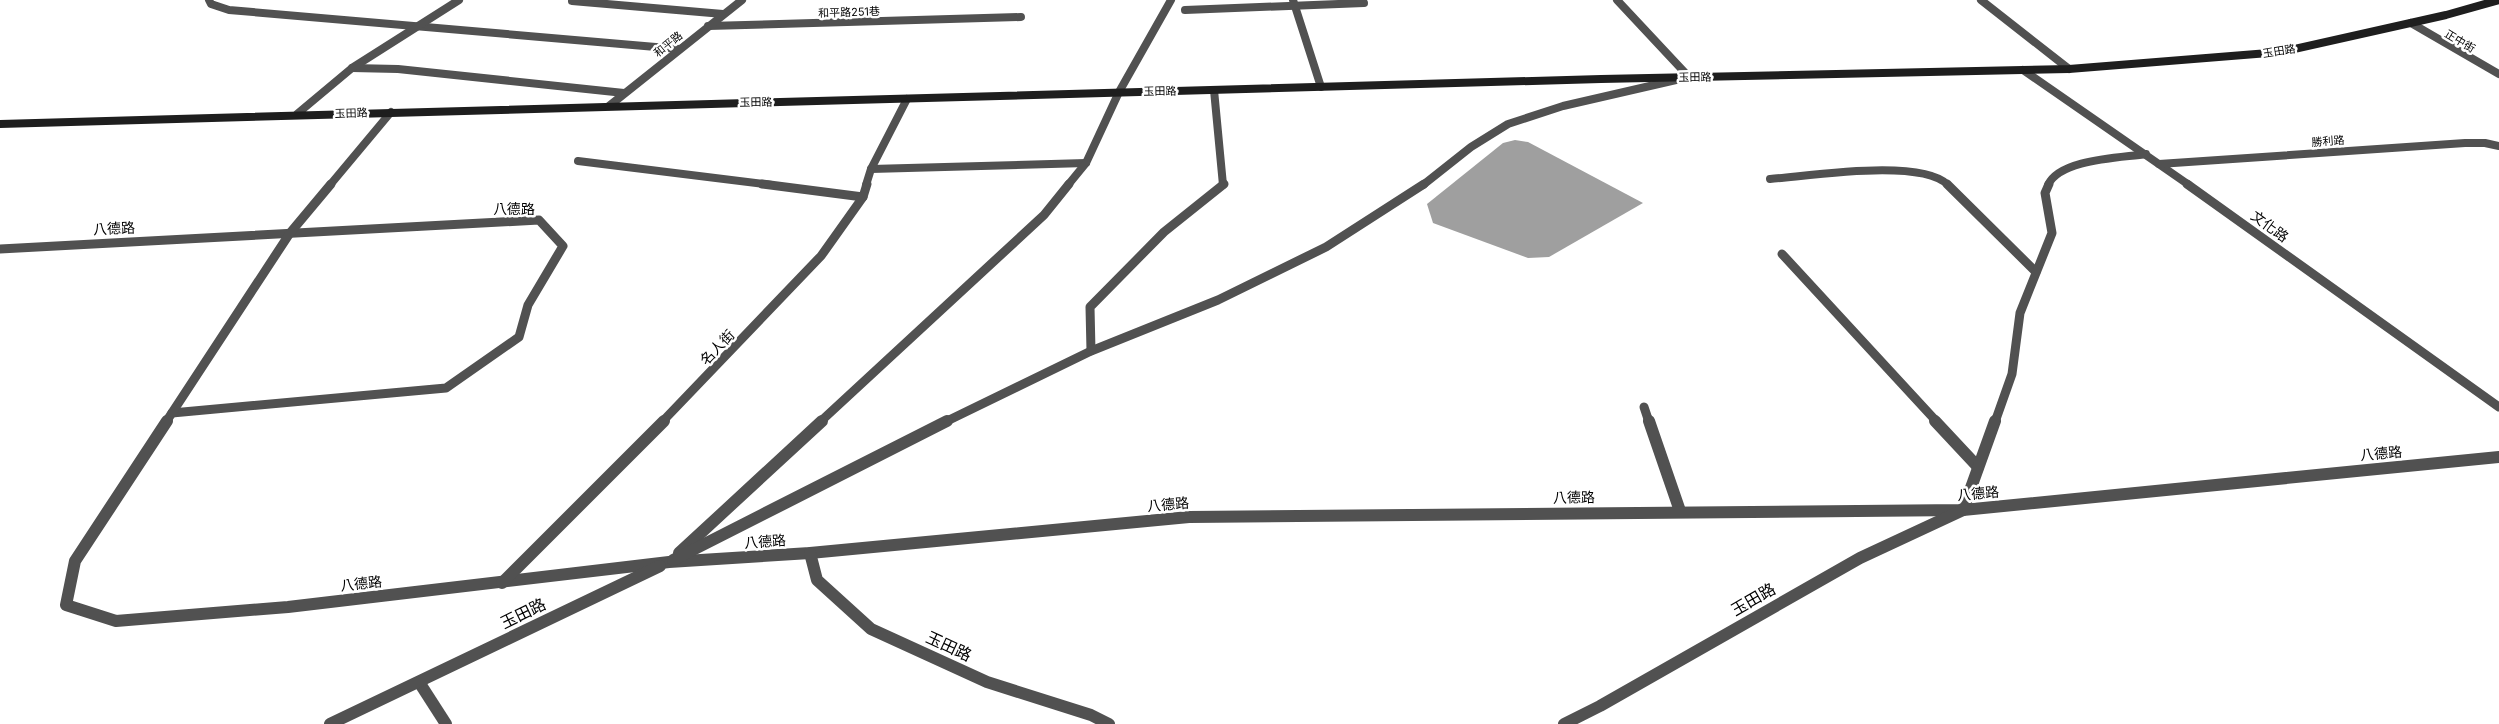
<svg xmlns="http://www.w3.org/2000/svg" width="2499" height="724" font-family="Inter,'Noto Sans TC',sans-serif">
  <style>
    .water { fill: #9f9f9f }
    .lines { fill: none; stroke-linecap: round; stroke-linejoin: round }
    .lane-far2 { stroke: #515151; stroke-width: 8 }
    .lane-far1 { stroke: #515151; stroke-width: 9 }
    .lane { stroke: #515151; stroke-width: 12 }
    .street-far2 { stroke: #515151; stroke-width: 8 }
    .street-far1 { stroke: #515151; stroke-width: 9 }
    .street { stroke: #515151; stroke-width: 12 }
    .secondary { stroke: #1e1e1e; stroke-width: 8 }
    .labels { text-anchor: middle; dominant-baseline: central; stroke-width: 5; stroke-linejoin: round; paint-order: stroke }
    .far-street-label { font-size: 11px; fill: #000; stroke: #fff }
    .street-label { font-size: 14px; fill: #000; stroke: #fff }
    .near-street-label { font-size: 16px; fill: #000; stroke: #fff }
  </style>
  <rect width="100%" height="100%" fill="#fff"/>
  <polygon class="water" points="1515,140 1528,142 1643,203 1549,257 1528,258 1433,223 1427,204 1503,143"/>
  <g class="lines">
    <g class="lane-far2">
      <polyline points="708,26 1021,17"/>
      <polyline points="1214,90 1223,185"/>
      <polyline points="578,161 772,185"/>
    </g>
    <g class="lane-far1">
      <polyline points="762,184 863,197"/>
      <polyline points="1091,351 1090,307 1164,232 1224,184"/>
      <polyline points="1644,407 1649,422"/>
    </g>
    <polyline class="lane" points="1649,421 1680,511"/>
    <g class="street-far2">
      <polyline points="209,0 211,4 229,10 679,49"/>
      <polyline points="1293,0 1321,87"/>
      <polyline points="1981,0 2069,69"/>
      <polyline points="572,1 723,14"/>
      <polyline points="1185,10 1364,3"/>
      <polyline points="2411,23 2499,74"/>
      <polyline points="352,68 398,69 624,93"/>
      <polyline points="2023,70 2189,185"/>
      <polyline points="609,106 742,0"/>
      <polyline points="297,114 352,68 459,0"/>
      <polyline points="2159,164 2465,143 2485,143 2499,146"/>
      <polyline points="871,169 1086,163"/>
      <path d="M1770 179C1810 176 1921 158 1948 185"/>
      <polyline points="330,185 391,112"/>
      <polyline points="866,185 871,169 907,99"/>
      <polyline points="1068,185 1086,163 1119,92 1171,0"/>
      <polyline points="1423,185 1471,147 1508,124 1563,106 1689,77 1617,0"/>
      <path d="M2048 185C2060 159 2120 158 2146 154"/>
    </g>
    <g class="street-far1">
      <polyline points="1947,184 2036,272"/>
      <polyline points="2187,184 2499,407"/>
      <polyline points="0,249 539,220 563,246 528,305 519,337 446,388 172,413"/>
      <polyline points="1782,254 1937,422"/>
      <polyline points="166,422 290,233 331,184"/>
      <polyline points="662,422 821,256 863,197 867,184"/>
      <polyline points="820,422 1044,215 1069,184"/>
      <polyline points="945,422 1091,351 1218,300 1326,247 1424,184"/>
      <polyline points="1995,422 2012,374 2020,313 2052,233 2045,193 2049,184"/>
    </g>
    <g class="street">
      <polyline points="167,421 75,561 66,605 116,621 288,607 669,562 810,553 1189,517 1963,510 2499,457"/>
      <polyline points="1935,421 1978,467"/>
      <polyline points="679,553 822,421"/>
      <polyline points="810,553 817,580 871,629 987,682 1091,715 1109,724"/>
      <polyline points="673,560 947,421"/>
      <polyline points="502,583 664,421"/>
      <polyline points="419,682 446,724"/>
      <polyline points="330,724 660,566"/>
      <polyline points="1564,724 1600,706 1860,558 1963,510 1995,421"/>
    </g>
    <polyline class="secondary" points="0,124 1601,79 2069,69 2281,52 2446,15 2499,0"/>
  </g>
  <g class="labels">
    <g class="far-street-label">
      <text transform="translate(849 12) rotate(-2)">和平路251巷</text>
      <text transform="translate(2460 41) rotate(31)">正中街</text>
      <text transform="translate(668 44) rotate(-39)">和平路</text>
      <text transform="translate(2279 51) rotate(-9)">玉田路</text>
      <text transform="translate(1695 77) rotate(-1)">玉田路</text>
      <text transform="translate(1160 91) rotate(-1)">玉田路</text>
      <text transform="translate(756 102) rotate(-1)">玉田路</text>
      <text transform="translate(351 113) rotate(-2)">玉田路</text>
      <text transform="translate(2328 141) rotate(-4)">勝利路</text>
    </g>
    <g class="street-label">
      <text x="514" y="208">八德路</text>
      <text transform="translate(2270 226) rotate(36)">文化路</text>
      <text transform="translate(114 228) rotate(-3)">八德路</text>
      <text transform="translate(717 347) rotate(-46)">名人街</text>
      <text transform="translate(2381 453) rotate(-5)">八德路</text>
      <text transform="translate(1978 493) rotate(-5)">八德路</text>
      <text transform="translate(1574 497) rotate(-1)">八德路</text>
      <text transform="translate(1168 504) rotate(-5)">八德路</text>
      <text transform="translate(765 541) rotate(-4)">八德路</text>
      <text transform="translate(361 583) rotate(-6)">八德路</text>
    </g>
    <g class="near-street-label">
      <text transform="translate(1753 599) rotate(-30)">玉田路</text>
      <text transform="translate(523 613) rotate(-26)">玉田路</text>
      <text transform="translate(949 646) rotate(25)">玉田路</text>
    </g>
  </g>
</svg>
